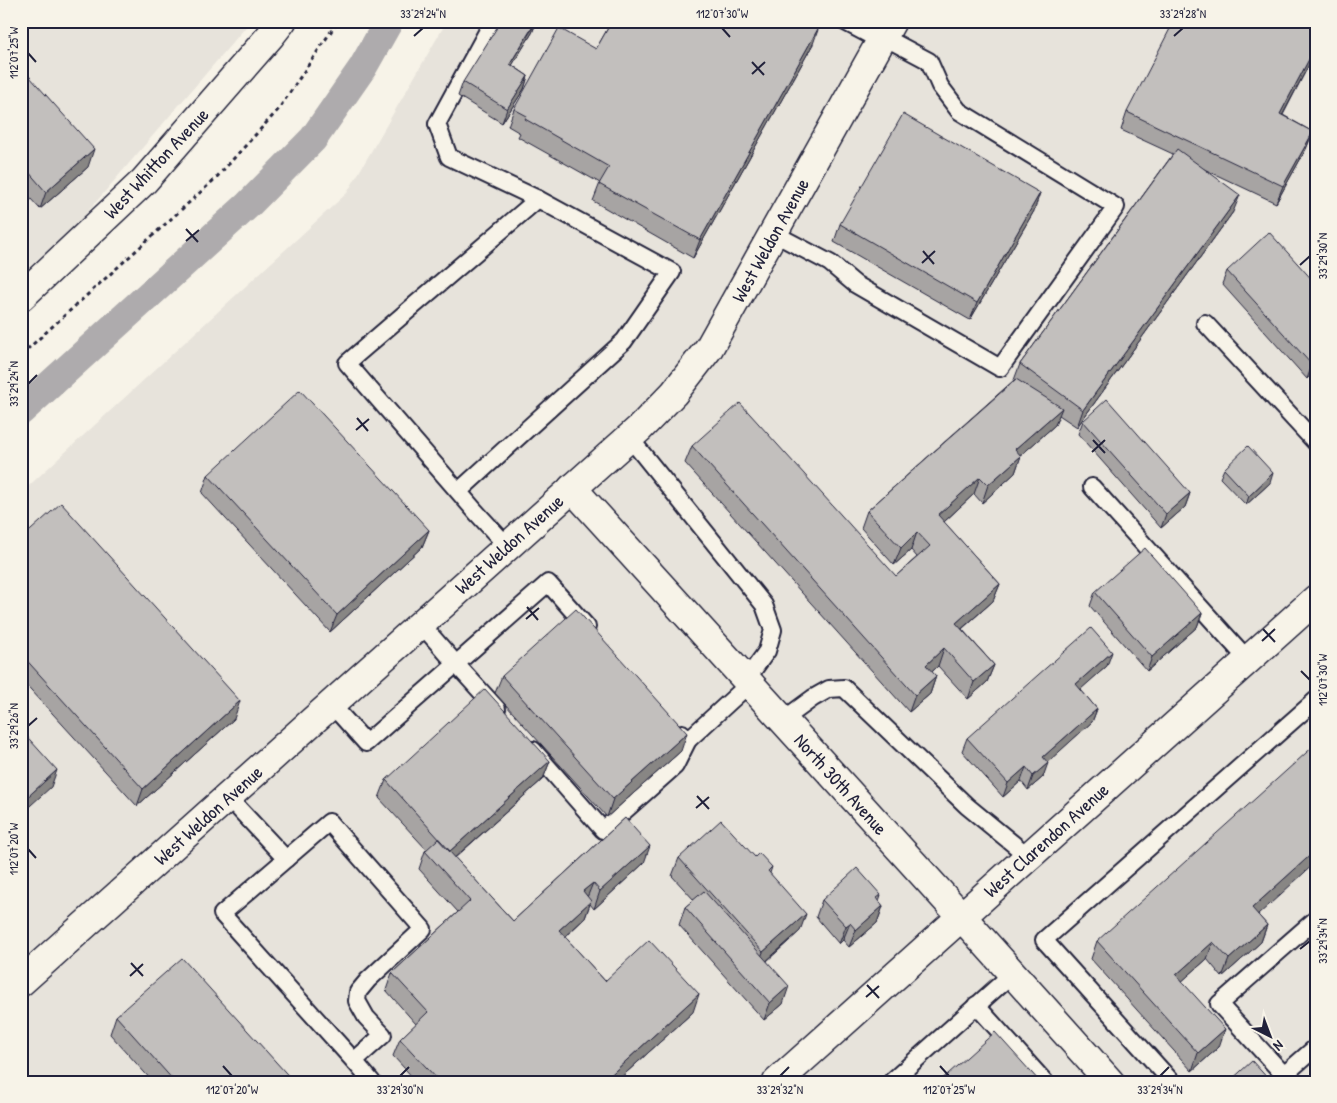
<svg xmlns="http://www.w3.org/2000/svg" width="1337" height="1103" font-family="'Patrick Hand',sans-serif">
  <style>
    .built { fill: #e7e3db }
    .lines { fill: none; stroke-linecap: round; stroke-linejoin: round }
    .canal { stroke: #aeabad; stroke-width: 29 }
    .lane-casing { stroke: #22223b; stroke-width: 20 }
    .street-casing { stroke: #22223b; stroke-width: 31 }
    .path { stroke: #22223b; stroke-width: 3; stroke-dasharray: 4 4; stroke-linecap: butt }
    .lane { stroke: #f7f3e8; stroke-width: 16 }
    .street { stroke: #f7f3e8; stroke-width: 28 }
    .wall { fill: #a7a4a3; stroke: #22223b }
    .shaded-wall { fill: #888684; stroke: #22223b }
    .building { fill: #c2bfbd; stroke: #22223b }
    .ticks { fill: none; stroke: #22223b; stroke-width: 2 }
    .labels { text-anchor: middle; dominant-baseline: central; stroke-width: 4; stroke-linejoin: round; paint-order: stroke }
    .street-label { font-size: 19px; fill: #22223b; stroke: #f7f3e8 }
    .neatline { fill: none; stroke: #22223b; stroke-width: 2 }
    .ticks-label { font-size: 12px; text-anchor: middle; fill: #22223b }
  </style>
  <rect width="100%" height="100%" fill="#f7f3e8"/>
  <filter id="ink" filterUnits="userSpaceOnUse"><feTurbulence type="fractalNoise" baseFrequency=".02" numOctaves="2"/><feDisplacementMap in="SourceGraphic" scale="10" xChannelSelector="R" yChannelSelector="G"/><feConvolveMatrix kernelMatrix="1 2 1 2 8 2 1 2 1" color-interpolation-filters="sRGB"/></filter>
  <g filter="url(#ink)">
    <g class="built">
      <polygon points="21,21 251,21 78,223 21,274"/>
      <polygon points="447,21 1316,21 1316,1082 21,1082 21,493 347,193"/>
    </g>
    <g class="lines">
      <polyline class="canal" points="21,411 248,205 313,139 363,67 389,21"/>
      <defs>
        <g id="lane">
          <polyline points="493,21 437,124 449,157 538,199"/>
          <polyline points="843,21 881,41"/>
          <polyline points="773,233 830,263 855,284 1000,368 1116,207 959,111 940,86 929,61 884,37"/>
          <polyline points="1205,323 1316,443"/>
          <polyline points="629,437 764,605 773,630 767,651 746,680"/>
          <polyline points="1092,487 1248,660"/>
          <polyline points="459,491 624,341 672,272 538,199 347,363 476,512 507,546"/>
          <polyline points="421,624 456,664 548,583 587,627"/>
          <polyline points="331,704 366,743 456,664 497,709"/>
          <polyline points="783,720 813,698 829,689 844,688 967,806 1028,856"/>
          <polyline points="682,733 688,740 749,684"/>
          <polyline points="533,750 603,830 675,766 688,740"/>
          <polyline points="228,797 286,859"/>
          <polyline points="1316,919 1219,1004 1284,1075 1316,1047"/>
          <polyline points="976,1005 1045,1082"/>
          <polyline points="354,1061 383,1035 366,1017 357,1001 358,992 368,980 423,929 329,822 222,914 354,1061 372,1082"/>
          <polyline points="891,1082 1013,973"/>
          <polyline points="1172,1082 1044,940 1316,700"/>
        </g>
        <g id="street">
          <polyline points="21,297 144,181 271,35 282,21"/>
          <polyline points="572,488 961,916 1110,1082"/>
          <polyline points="21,982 640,428 674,393 709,348 892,21"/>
          <polyline points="777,1082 1316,599"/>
        </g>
      </defs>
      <use href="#lane" class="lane-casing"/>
      <use href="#street" class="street-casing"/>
      <polyline class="path" points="21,355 215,179 278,110 338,21"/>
      <use href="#lane" class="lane"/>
      <use href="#street" class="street"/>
    </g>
    <g class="wall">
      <polygon points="537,21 532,33 512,65 528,76 524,89 502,123 458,96 463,82"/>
      <polygon points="612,21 786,21 785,26 813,44 693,258 593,201 600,183 518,137 520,133 508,126 514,109 596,49"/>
      <polygon points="1316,51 1283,115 1313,132 1306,149 1276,203 1204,169 1233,212 1077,427 1059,415 1055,425 1021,455 1015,473 982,503 974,494 944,522 1000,584 993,601 962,629 994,665 987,682 968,699 938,666 932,672 936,676 930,694 909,712 685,463 692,446 896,576 917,557 911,550 894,565 861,528 867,511 1014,380 1020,364 1173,154 1121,130 1127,112"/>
      <polygon points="21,67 88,167 40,209 21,188"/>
      <polygon points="1034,211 970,320 834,242 840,224"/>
      <polygon points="1227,271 1316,284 1316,380 1311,375 1307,379 1222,284"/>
      <polygon points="1083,421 1190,493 1185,507 1161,528 1078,434"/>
      <polygon points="1224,469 1270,483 1246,505 1220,478"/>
      <polygon points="208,475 429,530 422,547 330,632 202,493"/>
      <polygon points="21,539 234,719 137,806 21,679"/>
      <polygon points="1095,592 1202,613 1197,627 1147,671 1090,606"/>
      <polygon points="1107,666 1080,689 1097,709 1092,722 1047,762 1043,777 1028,790 1021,781 1003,797 962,751 967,738"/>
      <polygon points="502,676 681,751 607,817 495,693"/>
      <polygon points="550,761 543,779 455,858 513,921 625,818 644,863 594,909 590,904 585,918 565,937 605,981 693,1012 616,1082 417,1082 393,1056 400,1039 416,1024 386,990 392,973 458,912 419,869 425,851 427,850 379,798 386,780"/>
      <polygon points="755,857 772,867 770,873 800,931 767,961 783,1004 764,1020 679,925 685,907 694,900 672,876 679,858"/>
      <polygon points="881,895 879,901 883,906 877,923 849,947 843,940 839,944 816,917 822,900"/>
      <polygon points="1258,915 1267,925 1261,942 1222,977 1207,959 1182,981 1219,1047 1192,1071 1091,959 1097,941"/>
      <polygon points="116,1016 294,1082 153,1082 110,1034"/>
    </g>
    <g class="shaded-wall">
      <polygon points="537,21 532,33 505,77 510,64"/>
      <polygon points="819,27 813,44 693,258 700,240"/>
      <polygon points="1316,46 1316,51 1274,131 1280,114"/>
      <polygon points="528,76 524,89 502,123 507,109"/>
      <polygon points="1313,132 1306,149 1276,203 1283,186"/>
      <polygon points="94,149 88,167 40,209 46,192"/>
      <polygon points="1040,193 1034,211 970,320 977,303"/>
      <polygon points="1240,195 1233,212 1077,427 1083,410"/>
      <polygon points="1316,362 1311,375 1307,379 1312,365"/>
      <polygon points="1062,408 1055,425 1009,466 1015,449"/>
      <polygon points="1021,456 1015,473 982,503 988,485"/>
      <polygon points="1273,473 1270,483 1246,505 1249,496"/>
      <polygon points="980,477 974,494 932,533 938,515"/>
      <polygon points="1190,493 1185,507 1161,528 1166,514"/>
      <polygon points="429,530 422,547 330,632 337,615"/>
      <polygon points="917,532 911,550 894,565 901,548"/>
      <polygon points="1000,584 993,601 949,640 956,623"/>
      <polygon points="1202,613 1197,627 1147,671 1152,657"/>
      <polygon points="944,648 938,666 920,683 926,665"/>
      <polygon points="1112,652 1107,666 1071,698 1076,684"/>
      <polygon points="994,665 987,682 968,699 974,682"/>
      <polygon points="936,676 930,694 909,712 915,695"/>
      <polygon points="240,701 234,719 137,806 143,789"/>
      <polygon points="1097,709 1092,722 1038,771 1043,757"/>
      <polygon points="687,733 681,751 607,817 613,799"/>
      <polygon points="550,761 543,779 443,868 450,851"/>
      <polygon points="1048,763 1043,777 1028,790 1033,776"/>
      <polygon points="1026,767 1021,781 1003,797 1008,783"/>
      <polygon points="57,770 51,787 21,814 21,803"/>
      <polygon points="650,846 644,863 594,909 600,891"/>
      <polygon points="1316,850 1316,862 1246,926 1252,908"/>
      <polygon points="593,883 586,900 583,891"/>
      <polygon points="591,901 585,918 552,948 559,930"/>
      <polygon points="883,906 877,923 849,947 856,930"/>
      <polygon points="806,914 800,931 756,970 763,952"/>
      <polygon points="850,923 843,940 839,944 846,926"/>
      <polygon points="1267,925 1261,942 1222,977 1229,959"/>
      <polygon points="1213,942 1207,959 1170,992 1176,975"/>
      <polygon points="789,986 783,1004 764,1020 770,1003"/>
      <polygon points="699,994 693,1012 616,1082 603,1082"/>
      <polygon points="1225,1029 1219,1047 1192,1071 1198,1053"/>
    </g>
    <g class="building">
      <polygon points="501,21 536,21 510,64 528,76 507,109 463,82"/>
      <polygon points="612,21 784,21 782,24 791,29 796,21 809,21 819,27 700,240 599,184 609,167 525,119 527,116 514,109 559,28 596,49"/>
      <polygon points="1174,21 1316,21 1316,46 1280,114 1313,132 1283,186 1127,112"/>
      <polygon points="21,67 94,149 46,192 21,163"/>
      <polygon points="903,114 1040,193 977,303 840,224"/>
      <polygon points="1177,149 1240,195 1083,410 1020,364"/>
      <polygon points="1269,232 1316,284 1316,362 1312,365 1227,271"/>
      <polygon points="1016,379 1062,408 1015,449 1021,456 988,485 980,477 938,515 1000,584 956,623 994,665 974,682 944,648 926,665 936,676 915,695 692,446 740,403 896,576 930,546 917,532 901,548 867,511"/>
      <polygon points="300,390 429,530 337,615 208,475"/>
      <polygon points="1107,399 1190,493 1166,514 1083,421"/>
      <polygon points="1248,446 1273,473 1249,496 1224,469"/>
      <polygon points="61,503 240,701 143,789 21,654 21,539"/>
      <polygon points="1145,548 1202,613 1152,657 1095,592"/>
      <polygon points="576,609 687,733 613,799 502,676"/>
      <polygon points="1091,628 1112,652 1076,684 1097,709 1043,757 1048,763 1033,776 1026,767 1008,783 967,738"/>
      <polygon points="485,689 550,761 450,851 386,780"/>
      <polygon points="21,730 57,770 21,803"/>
      <polygon points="1316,744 1316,850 1252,908 1267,925 1229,959 1213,942 1176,975 1225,1029 1198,1053 1097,941"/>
      <polygon points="625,818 650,846 600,891 593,883 583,891 591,901 559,930 605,981 649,940 699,994 603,1082 440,1082 400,1039 428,1012 392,973 470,901 425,851 438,839 513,921"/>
      <polygon points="721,820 755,857 759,853 772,867 768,871 806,914 763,952 679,858"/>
      <polygon points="857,868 881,895 877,898 883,906 856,930 850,923 846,926 822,900"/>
      <polygon points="704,891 789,986 770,1003 685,907"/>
      <polygon points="182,958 294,1082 175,1082 116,1016"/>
      <polygon points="995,1032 1040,1082 939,1082"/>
      <polygon points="1252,1061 1271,1082 1229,1082"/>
    </g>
  </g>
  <path class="ticks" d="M722 28 730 37M414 36 423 28M1174 36 1183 28M28 53 36 62M752 62 764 75M752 74 765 62M186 229 198 242M186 241 199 230M923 251 934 264M922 263 935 251M1300 265 1310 256M28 384 37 375M357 418 368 431M356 430 369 419M1093 440 1105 453M1092 452 1105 440M527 607 538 620M526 619 539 608M1263 629 1275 642M1262 641 1275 629M1301 671 1310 680M28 726 37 718M697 796 709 809M696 808 709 797M28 849 36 858M1300 949 1310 941M131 963 143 976M130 976 143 964M867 985 879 998M866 997 879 986M223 1066 232 1076M940 1066 949 1076M400 1076 409 1067M780 1076 789 1067M1160 1076 1169 1067"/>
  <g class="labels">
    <g class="street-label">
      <text transform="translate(156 163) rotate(-47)">West Whitton Avenue</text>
      <text transform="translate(770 240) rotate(-61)">West Weldon Avenue</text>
      <text transform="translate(509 544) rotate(-42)">West Weldon Avenue</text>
      <text transform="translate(841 784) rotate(48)">North 30th Avenue</text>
      <text transform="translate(208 815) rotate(-42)">West Weldon Avenue</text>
      <text transform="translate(1046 840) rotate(-42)">West Clarendon Avenue</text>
    </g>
  </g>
  <rect width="1337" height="1103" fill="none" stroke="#f7f3e8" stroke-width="55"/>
  <g transform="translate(1270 1036) rotate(138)" stroke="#f7f3e8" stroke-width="4" paint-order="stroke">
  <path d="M0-4L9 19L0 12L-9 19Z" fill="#22223b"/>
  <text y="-8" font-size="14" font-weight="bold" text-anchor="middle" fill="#22223b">N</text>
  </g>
  <rect x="28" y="28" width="1282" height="1048" class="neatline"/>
  <g class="ticks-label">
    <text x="423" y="18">33°29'24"N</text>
    <text x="722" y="18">112°07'30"W</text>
    <text x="1183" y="18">33°29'28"N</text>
    <text transform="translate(14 53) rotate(-90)" y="4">112°07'25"W</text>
    <text transform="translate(1323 256) rotate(-90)" y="4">33°29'30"N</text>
    <text transform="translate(14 384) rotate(-90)" y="4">33°29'24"N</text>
    <text transform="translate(1323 680) rotate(-90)" y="4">112°07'30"W</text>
    <text transform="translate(14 726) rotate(-90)" y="4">33°29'26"N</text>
    <text transform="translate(14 849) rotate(-90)" y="4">112°07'20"W</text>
    <text transform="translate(1323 941) rotate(-90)" y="4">33°29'34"N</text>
    <text x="232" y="1094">112°07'20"W</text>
    <text x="400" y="1094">33°29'30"N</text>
    <text x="780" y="1094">33°29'32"N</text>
    <text x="949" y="1094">112°07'25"W</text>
    <text x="1160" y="1094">33°29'34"N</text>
  </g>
</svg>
